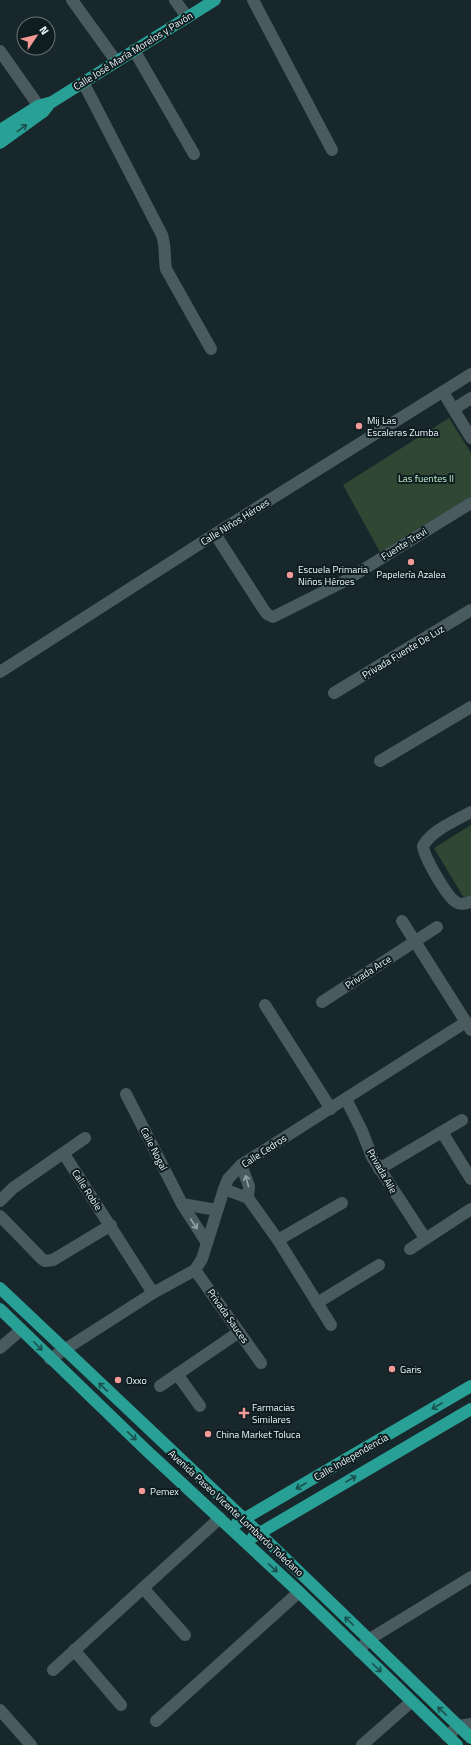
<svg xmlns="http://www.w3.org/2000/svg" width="471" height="1745" font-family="'Titillium Web',sans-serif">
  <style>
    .green { fill: #304734 }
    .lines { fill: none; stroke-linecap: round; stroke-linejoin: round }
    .minor { stroke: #4a5b5f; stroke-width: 12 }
    .major { stroke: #29a096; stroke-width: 12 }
    .oneway { stroke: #195150 }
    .oneway2 { stroke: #93a1a4 }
    .poi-dot { fill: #f59b97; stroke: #0f1d21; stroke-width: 1.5 }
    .labels { text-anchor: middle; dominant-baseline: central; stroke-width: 4; stroke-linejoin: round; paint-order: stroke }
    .street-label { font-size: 10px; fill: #edf6f9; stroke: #0f1d21 }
    .poi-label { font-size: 10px; fill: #edf6f9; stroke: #0f1d21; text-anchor: start }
    .park-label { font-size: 10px; fill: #bff1c7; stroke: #0f1d21 }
  </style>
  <rect width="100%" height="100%" fill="#18272b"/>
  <g class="green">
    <polygon points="449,418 471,453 471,496 380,552 343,485"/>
    <polygon points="471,825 471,894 464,898 434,848"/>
  </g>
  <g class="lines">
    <g class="minor">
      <polyline points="72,0 116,61"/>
      <polyline points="175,0 187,17"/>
      <polyline points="253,0 332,150"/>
      <polyline points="134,50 194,154"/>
      <polyline points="0,51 43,112"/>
      <path d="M83 82 162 235C166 247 164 258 166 269L211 349"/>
      <polyline points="443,392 471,438"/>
      <polyline points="454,409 471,398"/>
      <polyline points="215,534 264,610 267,614 273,617 343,582 471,503"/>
      <polyline points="0,672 215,534 471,374"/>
      <polyline points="334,693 471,610"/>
      <polyline points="380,761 471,707"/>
      <path d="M471 812C455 821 432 830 423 846 424 857 447 897 456 902 460 905 467 904 471 901"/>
      <polyline points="402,921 471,1030"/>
      <polyline points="322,1002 437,927"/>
      <polyline points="265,1005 331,1109"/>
      <polyline points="126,1094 182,1204 207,1243"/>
      <polyline points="346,1099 362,1131 372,1157 425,1238"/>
      <polyline points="442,1132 471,1179"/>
      <polyline points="64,1154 153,1293"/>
      <polyline points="241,1165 249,1186 248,1198"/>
      <polyline points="379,1169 462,1120"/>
      <polyline points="224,1189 248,1198 278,1240 331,1325"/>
      <polyline points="0,1201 13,1188 85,1138"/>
      <polyline points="182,1204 217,1210"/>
      <polyline points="0,1216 42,1259 45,1261 53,1260 111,1225"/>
      <polyline points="278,1240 342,1203"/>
      <polyline points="410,1249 471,1209"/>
      <polyline points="195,1270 261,1363"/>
      <polyline points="317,1303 379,1265"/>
      <polyline points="0,1348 21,1330"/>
      <polyline points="50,1359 153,1293 195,1270 202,1259 224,1189 228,1179 241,1165 466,1022"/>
      <polyline points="177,1374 200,1406"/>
      <polyline points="160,1386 239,1332"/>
      <polyline points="143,1588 185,1635"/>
      <polyline points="74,1650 121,1705"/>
      <polyline points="359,1651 368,1640 471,1577"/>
      <polyline points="53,1670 220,1518"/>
      <polyline points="0,1710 31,1745"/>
      <polyline points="156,1721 299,1592"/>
      <polyline points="447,1736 459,1726 471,1724"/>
      <polyline points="362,1745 411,1702"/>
    </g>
    <g class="major">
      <polyline points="0,130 38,106 52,102 215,0"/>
      <polyline points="0,143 43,112 48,106"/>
      <polyline points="0,1288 259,1533 471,1738"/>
      <polyline points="0,1309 146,1450 299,1592 457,1745"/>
      <polyline points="237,1523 471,1386"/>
      <polyline points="253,1537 471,1409"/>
    </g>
  </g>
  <defs><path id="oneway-shaft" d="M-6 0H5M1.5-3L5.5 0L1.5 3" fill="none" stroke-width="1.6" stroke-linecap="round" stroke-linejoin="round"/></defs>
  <g class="oneway">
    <use href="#oneway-shaft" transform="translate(22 128) rotate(-37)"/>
    <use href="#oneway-shaft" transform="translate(38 1346) rotate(45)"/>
    <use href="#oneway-shaft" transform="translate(103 1387) rotate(-137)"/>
    <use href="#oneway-shaft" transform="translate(437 1406) rotate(150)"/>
    <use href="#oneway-shaft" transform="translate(132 1436) rotate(44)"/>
    <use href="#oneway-shaft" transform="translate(351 1479) rotate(-30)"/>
    <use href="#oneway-shaft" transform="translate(301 1486) rotate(150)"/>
    <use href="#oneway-shaft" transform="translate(273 1568) rotate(43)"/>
    <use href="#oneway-shaft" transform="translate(349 1621) rotate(-136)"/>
    <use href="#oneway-shaft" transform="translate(377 1668) rotate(44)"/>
    <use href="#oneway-shaft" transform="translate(442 1711) rotate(-137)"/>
  </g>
  <g class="oneway2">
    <use href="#oneway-shaft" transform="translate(247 1181) rotate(-105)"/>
    <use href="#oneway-shaft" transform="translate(194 1224) rotate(57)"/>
  </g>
  <g class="poi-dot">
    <circle cx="359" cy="426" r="4"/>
    <circle cx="411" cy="562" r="4"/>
    <circle cx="290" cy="575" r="4"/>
    <circle cx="392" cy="1369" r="4"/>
    <circle cx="118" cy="1380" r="4"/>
    <path d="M242 1407h4v4h4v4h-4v4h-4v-4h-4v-4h4z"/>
    <circle cx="208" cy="1434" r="4"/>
    <circle cx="142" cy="1491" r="4"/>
  </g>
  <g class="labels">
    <g class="street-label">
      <text transform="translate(133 51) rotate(-32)">Calle José María Morelos y Pavón</text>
      <text transform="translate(235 522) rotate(-32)">Calle Niños Héroes</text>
      <text transform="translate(404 544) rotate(-32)">Fuente Trevi</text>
      <text transform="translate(403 652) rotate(-31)">Privada Fuente De Luz</text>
      <text transform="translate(368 972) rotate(-33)">Privada Arce</text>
      <text transform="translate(154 1149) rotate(63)">Calle Nogal</text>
      <text transform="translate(264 1151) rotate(-33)">Calle Cedros</text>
      <text transform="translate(382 1171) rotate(60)">Privada Aile</text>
      <text transform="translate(87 1190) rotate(57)">Calle Roble</text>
      <text transform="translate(228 1316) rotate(55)">Privada Sauces</text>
      <text transform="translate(351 1457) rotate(-30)">Calle Independencia</text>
      <text transform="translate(236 1513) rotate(43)">Avenida Paseo Vicente Lombardo Toledano</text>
    </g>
    <g class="poi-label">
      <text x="367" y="420">Mij Las<tspan x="367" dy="12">Escaleras Zumba</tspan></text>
      <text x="298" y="569">Escuela Primaria<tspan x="298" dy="12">Niños Héroes</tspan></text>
      <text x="411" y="574" text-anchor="middle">Papelería Azalea</text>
      <text x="400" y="1369">Garis</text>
      <text x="126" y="1380">Oxxo</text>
      <text x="252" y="1407">Farmacias<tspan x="252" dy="12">Similares</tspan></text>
      <text x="216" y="1434">China Market Toluca</text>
      <text x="150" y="1491">Pemex</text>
    </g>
    <g class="park-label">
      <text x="426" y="478">Las fuentes II</text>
    </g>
  </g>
  <g transform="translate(36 36) rotate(55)"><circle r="19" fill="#0f1d21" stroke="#687477"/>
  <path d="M0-3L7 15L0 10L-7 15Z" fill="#f59b97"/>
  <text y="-6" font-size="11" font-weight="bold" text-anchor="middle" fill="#edf6f9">N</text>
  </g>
</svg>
